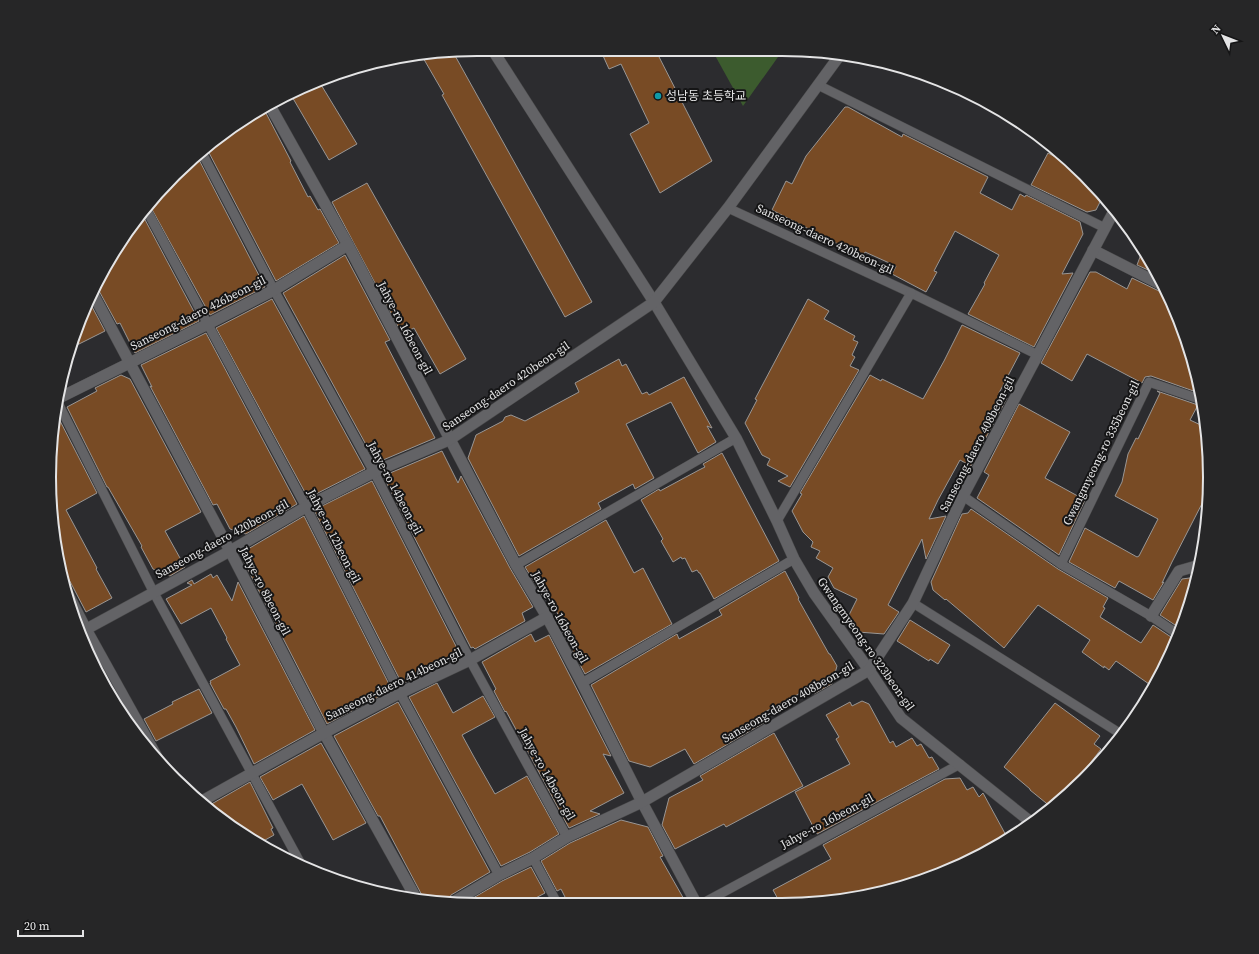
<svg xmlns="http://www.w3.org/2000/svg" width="1259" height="954" font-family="'Source Serif 4','Noto Sans KR',serif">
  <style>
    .pitch { fill: #3c5b2e }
    .building { fill: #784b25; stroke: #999694 }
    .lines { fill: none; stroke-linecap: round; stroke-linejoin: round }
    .service-casing { stroke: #474748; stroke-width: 10 }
    .minor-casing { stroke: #474748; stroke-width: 12 }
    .service { stroke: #636366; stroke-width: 9 }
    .minor { stroke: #636366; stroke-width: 11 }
    .culture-dot { fill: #0f9aa8; stroke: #151516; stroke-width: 1.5 }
    .labels { text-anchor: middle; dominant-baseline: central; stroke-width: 4; stroke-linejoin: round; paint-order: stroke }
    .poi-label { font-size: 12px; fill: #e4e4e5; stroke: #151516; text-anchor: start }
    .street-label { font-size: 12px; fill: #e4e4e5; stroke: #151516 }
    .rim { fill: none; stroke: #e4e4e5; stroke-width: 2 }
  </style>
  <rect width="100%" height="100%" fill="#2c2c2f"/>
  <polygon class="pitch" points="712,50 783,50 743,106"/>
  <g class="building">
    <polygon points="600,49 655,49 712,161 660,193 630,134 649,123 621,64 609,69"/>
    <polygon points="453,52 592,302 565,317 442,95 444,94 422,56"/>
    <polygon points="320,83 357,144 329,160 291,95"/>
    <polygon points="845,107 848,107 902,137 903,134 988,177 980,193 1012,210 1020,194 1025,197 1026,195 1080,222 1083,234 1062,274 1073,273 1034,347 968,314 985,284 984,283 999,255 955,231 934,271 937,272 926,292 892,274 896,266 865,252 863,257 772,210 786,181 792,184 806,156"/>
    <polygon points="266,113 291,161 290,162 308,197 310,196 318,210 320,209 339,243 276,281 206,147 231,129 232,130"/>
    <polygon points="1048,153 1079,170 1084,174 1103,196 1096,210 1087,212 1031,185"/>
    <polygon points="196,154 265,287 210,315 149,204 155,195"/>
    <polygon points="367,183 466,359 440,374 414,328 402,334 332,202"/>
    <polygon points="142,214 199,321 135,353 120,323 117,324 98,289 94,286"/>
    <polygon points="1143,249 1157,274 1137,265"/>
    <polygon points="345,255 390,340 385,342 435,438 376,463 283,293"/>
    <polygon points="1090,272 1096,272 1127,289 1132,278 1159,291 1166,291 1177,313 1202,394 1151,376 1145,377 1142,383 1087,354 1072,381 1041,363"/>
    <polygon points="272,299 365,469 308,498 216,328"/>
    <polygon points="808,299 829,311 824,319 855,336 853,340 858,342 852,355 855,357 850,366 859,370 790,487 778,481 788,476 767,465 770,459 762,455 745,423 757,400 755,399"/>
    <polygon points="89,301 105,331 73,347"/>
    <polygon points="962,325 1020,353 999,393 1007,398 971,466 960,460 938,500 929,519 946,516 926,559 922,539 888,605 899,612 884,634 858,632 849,615 857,599 834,588 828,577 833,568 816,558 820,551 811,547 813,542 803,532 792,511 802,494 800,493 870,375 881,381 882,379 923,399 944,361"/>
    <polygon points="206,333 297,504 246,534 230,529 217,504 213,505 150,386 152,387 141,365"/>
    <polygon points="619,359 622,366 626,364 642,394 647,392 649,395 684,377 712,428 707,426 716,442 698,453 671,402 626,424 654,478 635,489 633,484 598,503 601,509 519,556 468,458 476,435 503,421 505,417 511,415 525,421 579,392 575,383"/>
    <polygon points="121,375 130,379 201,512 165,531 185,567 170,576 153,569 141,547 142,546 108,487 107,487 67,407 97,391 95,388"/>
    <polygon points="1157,391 1198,405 1190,420 1205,427 1210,477 1209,490 1172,562 1162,583 1164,582 1153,600 1119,581 1115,588 1069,562 1085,528 1137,557 1139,556 1158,519 1115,496 1122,482 1128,454 1136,438 1138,439 1160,393"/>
    <polygon points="1019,404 1070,432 1045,478 1085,500 1059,555 977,498 989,475 984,472"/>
    <polygon points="56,413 97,493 66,510 97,568 96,569 112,598 86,612 63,568 50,505"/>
    <polygon points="442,451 458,483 461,476 510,568 533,607 522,613 525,621 475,649 473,647 471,648 383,476"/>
    <polygon points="722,453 779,561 714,599 700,573 699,573 697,570 692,572 685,558 682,559 681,557 673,562 661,541 663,539 641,500 659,489 660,491 699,470 705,467 703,464"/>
    <polygon points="372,481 460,654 430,671 402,684 314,510"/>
    <polygon points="971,509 1058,569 1108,598 1103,607 1105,608 1100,617 1141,643 1153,625 1177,641 1171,652 1149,684 1116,661 1109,670 1104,666 1104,668 1082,652 1090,640 1038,605 1004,648 946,599 945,600 933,590 931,582 962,514 968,513"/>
    <polygon points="304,516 392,690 327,724 244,562 248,549"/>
    <polygon points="606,520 634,573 643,568 672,624 585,674 561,629 565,627 549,598 545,600 525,567"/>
    <polygon points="785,571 799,598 798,599 829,654 830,654 837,666 832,684 814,694 810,688 763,713 767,721 694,764 685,749 650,767 629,761 591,685 677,634 679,639 722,615 719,610"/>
    <polygon points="211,574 213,578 217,575 232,601 238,582 315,730 254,764 236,727 226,709 224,709 210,683 211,683 210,681 240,665 226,639 227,638 211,608 181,624 166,599 192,585 187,583 192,580 194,584"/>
    <polygon points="1197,577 1187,610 1181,629 1160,615 1182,579"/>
    <polygon points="910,620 950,645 938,664 930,659 929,661 897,641"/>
    <polygon points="531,634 535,642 549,635 611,756 603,754 624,793 590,811 600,814 569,828 506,711 505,712 494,691 496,689 482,662"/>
    <polygon points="437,683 453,713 483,696 495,717 462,735 474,757 495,794 527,776 559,834 530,852 501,866 409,697"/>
    <polygon points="199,689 212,713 156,741 144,719 173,704 172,702"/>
    <polygon points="862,701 869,704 890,743 893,741 896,747 912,738 917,746 921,744 929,758 932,757 939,769 817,834 795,792 850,764 836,739 839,737 826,715 850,702 852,706"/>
    <polygon points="398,702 490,872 451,895 448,901 425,901 380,816 378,816 334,736"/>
    <polygon points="1055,703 1100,736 1094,744 1101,749 1075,783 1077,786 1051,807 1030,790 1030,789 1004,767"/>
    <polygon points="133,724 142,740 130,725"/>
    <polygon points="774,733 803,786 726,827 724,824 675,849 662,825 669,798 703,780 700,776"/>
    <polygon points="321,743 366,823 333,840 302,784 273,800 260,777"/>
    <polygon points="960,778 967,790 973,787 979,797 983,793 1008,839 946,872 838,901 779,901 773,890 831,859 823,845 945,779"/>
    <polygon points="250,782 273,828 271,829 274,835 258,844 208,806"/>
    <polygon points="621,820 648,827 663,856 660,857 685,901 567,901 561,889 557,891 541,861 570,843"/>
    <polygon points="531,867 545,893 530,901 468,901 502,881"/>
  </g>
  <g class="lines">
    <defs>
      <g id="service">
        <polyline points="818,85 1105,228"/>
        <polyline points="201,151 274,290 374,472 470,660 567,837"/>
        <polyline points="728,208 911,293 1038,355"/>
        <polyline points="146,209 306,507 400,693 499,875"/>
        <polyline points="57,401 154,593 302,866"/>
        <polyline points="963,496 1061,564 1151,616 1179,635"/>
        <polyline points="777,521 911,293"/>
        <polyline points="1061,564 1149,382 1202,400"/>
        <polyline points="516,565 736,438"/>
        <polyline points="67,590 87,629 162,764"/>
        <polyline points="913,603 1121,734"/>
        <polyline points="582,683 794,559"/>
        <polyline points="533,858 556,901"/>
        <polyline points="707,901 960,764"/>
      </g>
      <g id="minor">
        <polyline points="492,49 654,302 736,438 777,521 794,559 814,593 869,670 901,718 1032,823"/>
        <polyline points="269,104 348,245 516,565 547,617 582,683 642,802 695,901"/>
        <polyline points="1093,250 1162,285"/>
        <polyline points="92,292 230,551 324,733 417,900"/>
        <polyline points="57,399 208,324 274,290 348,245"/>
        <polyline points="1151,616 1179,571 1200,565"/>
        <polyline points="81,632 230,551 306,507 374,472 449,440 654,302 728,208 840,55"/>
        <polyline points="202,801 324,733 400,693 470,660 547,617"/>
        <polyline points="455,901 499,875 533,858 567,837 642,802 869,670 913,603 963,496 1114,211"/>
      </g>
    </defs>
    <use href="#service" class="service-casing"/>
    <use href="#minor" class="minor-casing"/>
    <use href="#service" class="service"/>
    <use href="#minor" class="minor"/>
  </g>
  <circle class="culture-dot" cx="658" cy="96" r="4"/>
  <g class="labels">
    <g class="poi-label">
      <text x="666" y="96">성남동 초등학교</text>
    </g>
    <g class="street-label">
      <text transform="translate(825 239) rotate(25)">Sanseong-daero 420beon-gil</text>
      <text transform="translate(198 313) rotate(-27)">Sanseong-daero 426beon-gil</text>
      <text transform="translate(405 328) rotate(62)">Jahye-ro 16beon-gil</text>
      <text transform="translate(506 386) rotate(-34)">Sanseong-daero 420beon-gil</text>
      <text transform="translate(977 444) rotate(-63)">Sanseong-daero 408beon-gil</text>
      <text transform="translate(1101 453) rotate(-64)">Gwangmyeong-ro 335beon-gil</text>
      <text transform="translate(395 488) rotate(62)">Jahye-ro 14beon-gil</text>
      <text transform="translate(334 536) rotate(63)">Jahye-ro 12beon-gil</text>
      <text transform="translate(222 539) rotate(-29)">Sanseong-daero 420beon-gil</text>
      <text transform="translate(265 591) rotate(63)">Jahye-ro 8beon-gil</text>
      <text transform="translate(560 617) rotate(61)">Jahye-ro 16beon-gil</text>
      <text transform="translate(866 644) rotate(55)">Gwangmyeong-ro 323beon-gil</text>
      <text transform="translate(394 684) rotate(-26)">Sanseong-daero 414beon-gil</text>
      <text transform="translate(788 702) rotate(-30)">Sanseong-daero 408beon-gil</text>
      <text transform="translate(547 774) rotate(61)">Jahye-ro 14beon-gil</text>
      <text transform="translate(827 821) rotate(-28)">Jahye-ro 16beon-gil</text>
    </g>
  </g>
  <path d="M0 0H1259V954H0ZM477 56H782A421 421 0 0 1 1203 477V477A421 421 0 0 1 782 898H477A421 421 0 0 1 56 477V477A421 421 0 0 1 477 56Z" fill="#262627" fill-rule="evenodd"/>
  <path class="rim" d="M477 56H782A421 421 0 0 1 1203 477V477A421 421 0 0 1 782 898H477A421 421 0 0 1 56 477V477A421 421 0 0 1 477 56Z"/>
  <g transform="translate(1223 36) rotate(313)" stroke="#151516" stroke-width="3" paint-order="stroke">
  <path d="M0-3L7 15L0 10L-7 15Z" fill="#e4e4e5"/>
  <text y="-6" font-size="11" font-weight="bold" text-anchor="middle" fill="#e4e4e5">N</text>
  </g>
  <path d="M18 930v6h65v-6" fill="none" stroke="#e4e4e5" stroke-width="2"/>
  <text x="24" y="930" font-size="12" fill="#e4e4e5" stroke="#151516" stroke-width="3" paint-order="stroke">20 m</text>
</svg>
